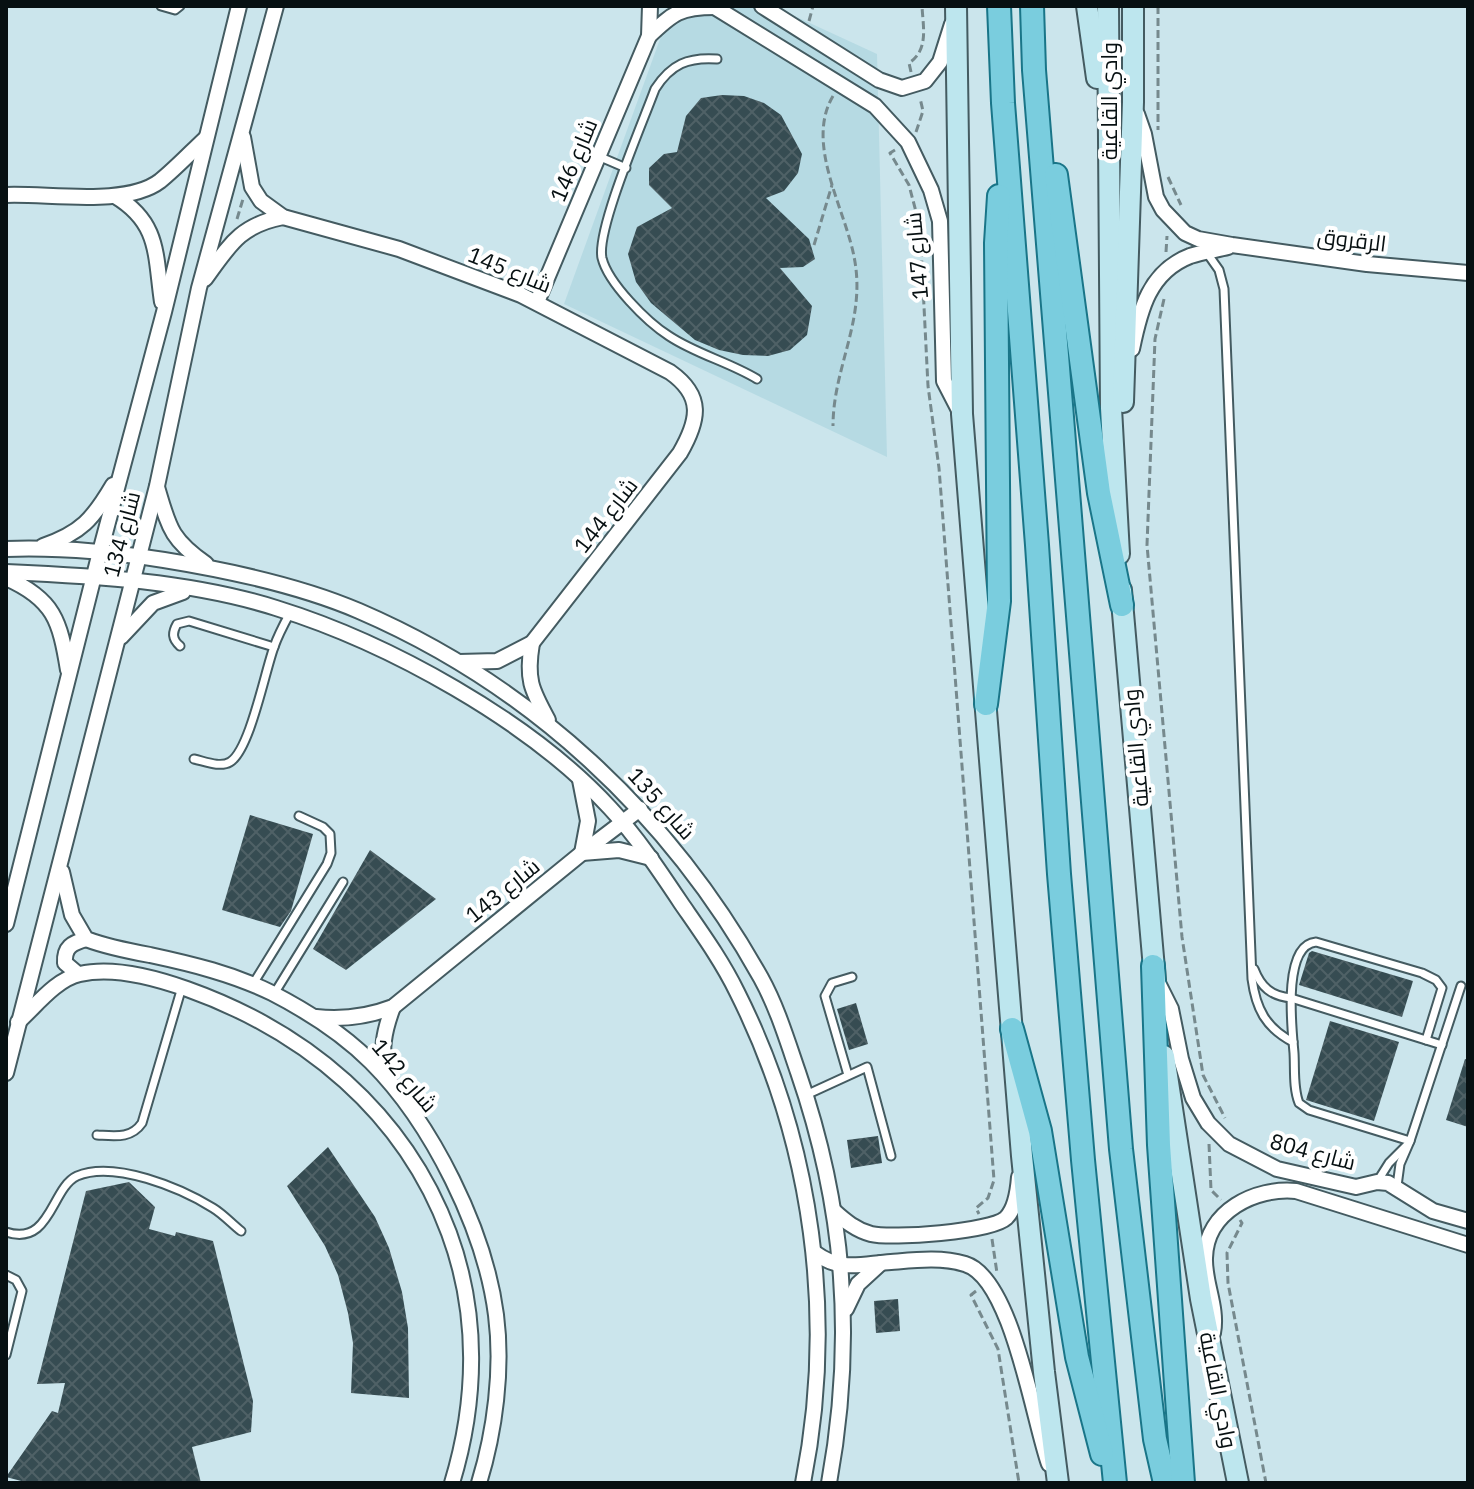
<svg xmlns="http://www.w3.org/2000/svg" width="1474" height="1489" font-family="'IBM Plex Sans',Cairo,sans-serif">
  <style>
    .built { fill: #b6dae3 }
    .building { fill: url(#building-cross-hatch) }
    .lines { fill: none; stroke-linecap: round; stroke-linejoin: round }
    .lane-casing { stroke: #445b61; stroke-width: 11 }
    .street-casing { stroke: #445b61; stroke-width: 18 }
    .secondary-casing { stroke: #445b61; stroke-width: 24 }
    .primary-casing { stroke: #197588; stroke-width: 26 }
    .path { stroke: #76898d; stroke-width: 3; stroke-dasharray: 8 4; stroke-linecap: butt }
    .lane { stroke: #fff; stroke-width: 7 }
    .street { stroke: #fff; stroke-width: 14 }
    .secondary { stroke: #bde6ee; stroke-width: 20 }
    .primary { stroke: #7acdde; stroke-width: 22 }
    .labels { text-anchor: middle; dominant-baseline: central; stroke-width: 8; stroke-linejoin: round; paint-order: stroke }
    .street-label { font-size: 22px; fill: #071012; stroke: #fff }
  </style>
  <defs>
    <pattern id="building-cross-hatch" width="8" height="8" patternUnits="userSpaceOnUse" patternTransform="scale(2)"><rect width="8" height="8" fill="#364c52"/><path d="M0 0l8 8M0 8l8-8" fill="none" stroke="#4f6166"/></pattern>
  </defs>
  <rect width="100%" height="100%" fill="#cbe5ec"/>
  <polygon class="built" points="672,6 773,6 877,54 887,457 564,304"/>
  <g class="building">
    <polygon points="722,95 744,96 764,103 781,115 802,154 798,173 784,191 766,198 809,239 815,259 803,267 780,268 812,306 807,335 790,350 768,356 743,355 719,350 695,340 651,303 636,282 628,254 637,227 672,208 649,185 649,168 664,154 677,152 686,116 701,98"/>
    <polygon points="250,815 313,834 291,911 280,927 222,910"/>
    <polygon points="370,850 436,899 346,970 313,949"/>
    <polygon points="1312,951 1413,981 1402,1017 1299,985 1309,953"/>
    <polygon points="856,1003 868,1044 849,1050 837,1009"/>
    <polygon points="1330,1021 1399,1042 1374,1121 1306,1100"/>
    <polygon points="1465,1059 1468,1060 1468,1127 1446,1120"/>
    <polygon points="878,1136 882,1163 851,1168 847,1140"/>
    <polygon points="328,1147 375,1217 389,1248 402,1292 408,1328 409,1398 351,1393 353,1343 348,1313 338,1275 325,1246 287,1186"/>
    <polygon points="129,1182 155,1207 149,1229 175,1236 176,1232 213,1241 253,1401 251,1432 192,1447 201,1483 29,1483 6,1477 52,1411 58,1413 65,1383 37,1384 86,1191"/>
    <polygon points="898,1299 900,1331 876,1333 874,1301"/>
  </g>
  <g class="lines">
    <defs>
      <g id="lane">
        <polyline points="161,6 175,10 180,6"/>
        <path d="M717 59C688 57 671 64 655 89 643 122 596 230 602 258 608 283 647 322 669 336 696 354 729 362 757 379"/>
        <polyline points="598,156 626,168"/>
        <path d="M1207 253 1219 270 1224 289 1252 979C1256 1009 1266 1028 1293 1042"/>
        <path d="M180 646C172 639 172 633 177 624L189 621 274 647"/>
        <path d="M194 759C204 761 220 768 230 762 250 750 265 671 274 647 278 635 284 624 290 613"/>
        <path d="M1254 969C1261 987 1271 996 1291 998L1442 1045"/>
        <polyline points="253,984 327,864 331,853 330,834 323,827 299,816"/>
        <polyline points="274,994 343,882"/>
        <polyline points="848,1075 825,996 832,983 852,977"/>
        <polyline points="806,1095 867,1067 891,1156"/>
        <path d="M97 1135C115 1136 131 1139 142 1123L182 987"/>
        <path d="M1410 1141 1309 1110 1299 1103C1293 1088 1295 1069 1294 1053 1292 1029 1282 945 1316 942L1422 973 1436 980 1442 988 1426 1040"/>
        <polyline points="1377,1182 1389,1163 1406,1146"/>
        <polyline points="1397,1186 1400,1164 1410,1141 1461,986"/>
        <path d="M6 1232C51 1247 51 1188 77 1176 114 1160 181 1188 213 1208 223 1214 232 1224 241 1231"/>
        <polyline points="6,1275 16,1280 22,1291 6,1355"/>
      </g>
      <g id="street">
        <polyline points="713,6 875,106 908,142 931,190 940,221 944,381 960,412"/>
        <polyline points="762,6 879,80 902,88 925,81 940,62 952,24"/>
        <path d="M649 36C673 13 680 7 715 7"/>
        <polyline points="1137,114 1144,134 1156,197 1163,210 1185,233 1198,239 1232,245 1367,264 1468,273"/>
        <path d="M243 137 252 187 261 201 283 217 399 249 521 295 670 372C704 396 699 420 680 453L532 643 497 661 459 662"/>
        <path d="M6 195C48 193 126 207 160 181 176 168 191 152 206 138"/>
        <path d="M115 196C160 223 155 255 162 302"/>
        <path d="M205 279C229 246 240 225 283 217"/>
        <polyline points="537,302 649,36 650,6"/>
        <path d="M1132 349C1140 310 1149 272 1190 256 1202 252 1216 250 1228 247"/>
        <path d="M157 487C169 527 170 539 206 564"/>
        <path d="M43 546C81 533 93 519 113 485"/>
        <path d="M6 549C59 547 112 552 164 560 226 570 301 586 359 611 531 685 670 815 761 978 777 1007 787 1040 798 1072 845 1208 855 1341 829 1483"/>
        <path d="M6 572C95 576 191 581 276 608 389 643 530 721 610 808 637 837 659 870 681 903 701 932 722 961 737 992 813 1143 836 1318 803 1483"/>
        <path d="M6 578C54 599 60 621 68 670"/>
        <polyline points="121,637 153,603 183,592"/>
        <path d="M532 643C526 679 531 689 548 720"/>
        <polyline points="580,780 588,821 582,853 619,850 651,858"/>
        <path d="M62 872 72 915 86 939C107 947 128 951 150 955 192 964 233 974 272 993 307 1011 343 1034 371 1062 432 1123 485 1230 496 1315 503 1369 495 1431 479 1483"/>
        <polyline points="6,924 100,552 164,312 239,6"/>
        <path d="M78 974 65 963C64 947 72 943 86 939"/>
        <polyline points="1157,981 1171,1009 1181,1059 1193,1098 1208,1123 1229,1144 1277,1169 1356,1187 1377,1182 1388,1183 1433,1211 1468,1221"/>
        <path d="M316 1017C344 1020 367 1017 393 1007L582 853 640 809"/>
        <path d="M18 1022C35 1007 56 979 80 974 113 966 156 978 187 989 305 1031 404 1112 449 1233 479 1314 477 1401 452 1483"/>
        <polyline points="6,1073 157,486 199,288 276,6"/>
        <path d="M386 1076C380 1051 384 1031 393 1007"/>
        <path d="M834 1211C845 1221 856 1230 871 1234 891 1239 991 1232 1006 1218 1016 1208 1018 1190 1019 1177"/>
        <path d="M815 1253C841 1272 861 1264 891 1262 916 1260 941 1257 965 1264 1012 1278 1033 1419 1049 1464"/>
        <polyline points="846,1309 858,1284 881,1263"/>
        <path d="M1213 1333C1218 1307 1204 1283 1205 1258 1206 1211 1256 1187 1296 1191L1468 1245"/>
      </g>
      <g id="secondary">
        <polyline points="956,6 962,414 1022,1156 1044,1372 1058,1483"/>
        <polyline points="1087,6 1097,78"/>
        <polyline points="1108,6 1111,408 1119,554"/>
        <polyline points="1123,402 1133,102 1133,6"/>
        <polyline points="1121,590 1155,980"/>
        <polyline points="1164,1056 1201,1299 1238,1483"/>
      </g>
      <g id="primary">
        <polyline points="999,6 1003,103 1037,545 1059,874 1083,1160 1115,1483"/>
        <polyline points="1032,6 1034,70 1121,1149 1155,1439 1165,1483"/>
        <polyline points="1056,175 1099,493 1122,605"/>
        <polyline points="986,704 999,601 996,243 999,196"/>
        <polyline points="1153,966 1159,1145 1183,1483"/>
        <polyline points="1012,1029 1040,1131 1077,1357 1102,1454"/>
      </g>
    </defs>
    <use href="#lane" class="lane-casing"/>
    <use href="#street" class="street-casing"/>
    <use href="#secondary" class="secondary-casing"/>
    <use href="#primary" class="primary-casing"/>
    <g class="path">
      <polyline points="1158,6 1158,130"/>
      <polyline points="809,21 813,6"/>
      <path d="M911 72 909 63C929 50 923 27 922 6"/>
      <path d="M833 96C804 145 847 211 855 262 865 322 833 368 833 426"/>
      <polyline points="916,132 923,111 920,98"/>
      <polyline points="895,150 890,153 909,185 920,227 928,386 939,468 994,1180 988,1198 976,1208 979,1214"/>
      <polyline points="1168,177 1181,205"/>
      <polyline points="237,219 243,199"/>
      <polyline points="814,245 832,185"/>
      <polyline points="1166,252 1167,236"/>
      <polyline points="1164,299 1155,339 1147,545 1182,937 1203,1075 1225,1118"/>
      <polyline points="1209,1144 1211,1190 1221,1200"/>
      <polyline points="1240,1220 1242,1223 1227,1253 1228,1283 1266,1483"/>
      <polyline points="992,1239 997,1273"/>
      <polyline points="976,1291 971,1295 998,1349 1019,1483"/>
    </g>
    <use href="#lane" class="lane"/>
    <use href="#street" class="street"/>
    <use href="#secondary" class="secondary"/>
    <use href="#primary" class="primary"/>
  </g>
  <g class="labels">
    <g class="street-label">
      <text transform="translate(1108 101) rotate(-90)">وادي القاعية</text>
      <text transform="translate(573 160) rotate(-67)">شارع 146</text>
      <text transform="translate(1352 239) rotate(7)">الرقروق</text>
      <text transform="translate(916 256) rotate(-95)">شارع 147</text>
      <text transform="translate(510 269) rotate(22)">شارع 145</text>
      <text transform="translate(605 515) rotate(-52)">شارع 144</text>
      <text transform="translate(121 534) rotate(-75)">شارع 134</text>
      <text transform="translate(1135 748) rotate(-95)">وادي القاعية</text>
      <text transform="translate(662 803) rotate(48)">شارع 135</text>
      <text transform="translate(502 890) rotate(-39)">شارع 143</text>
      <text transform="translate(405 1075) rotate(50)">شارع 142</text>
      <text transform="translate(1313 1151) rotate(15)">شارع 804</text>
      <text transform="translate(1219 1390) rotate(79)">وادي القاعية</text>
    </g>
  </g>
  <rect width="1474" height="1489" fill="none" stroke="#071012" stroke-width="16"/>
</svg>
